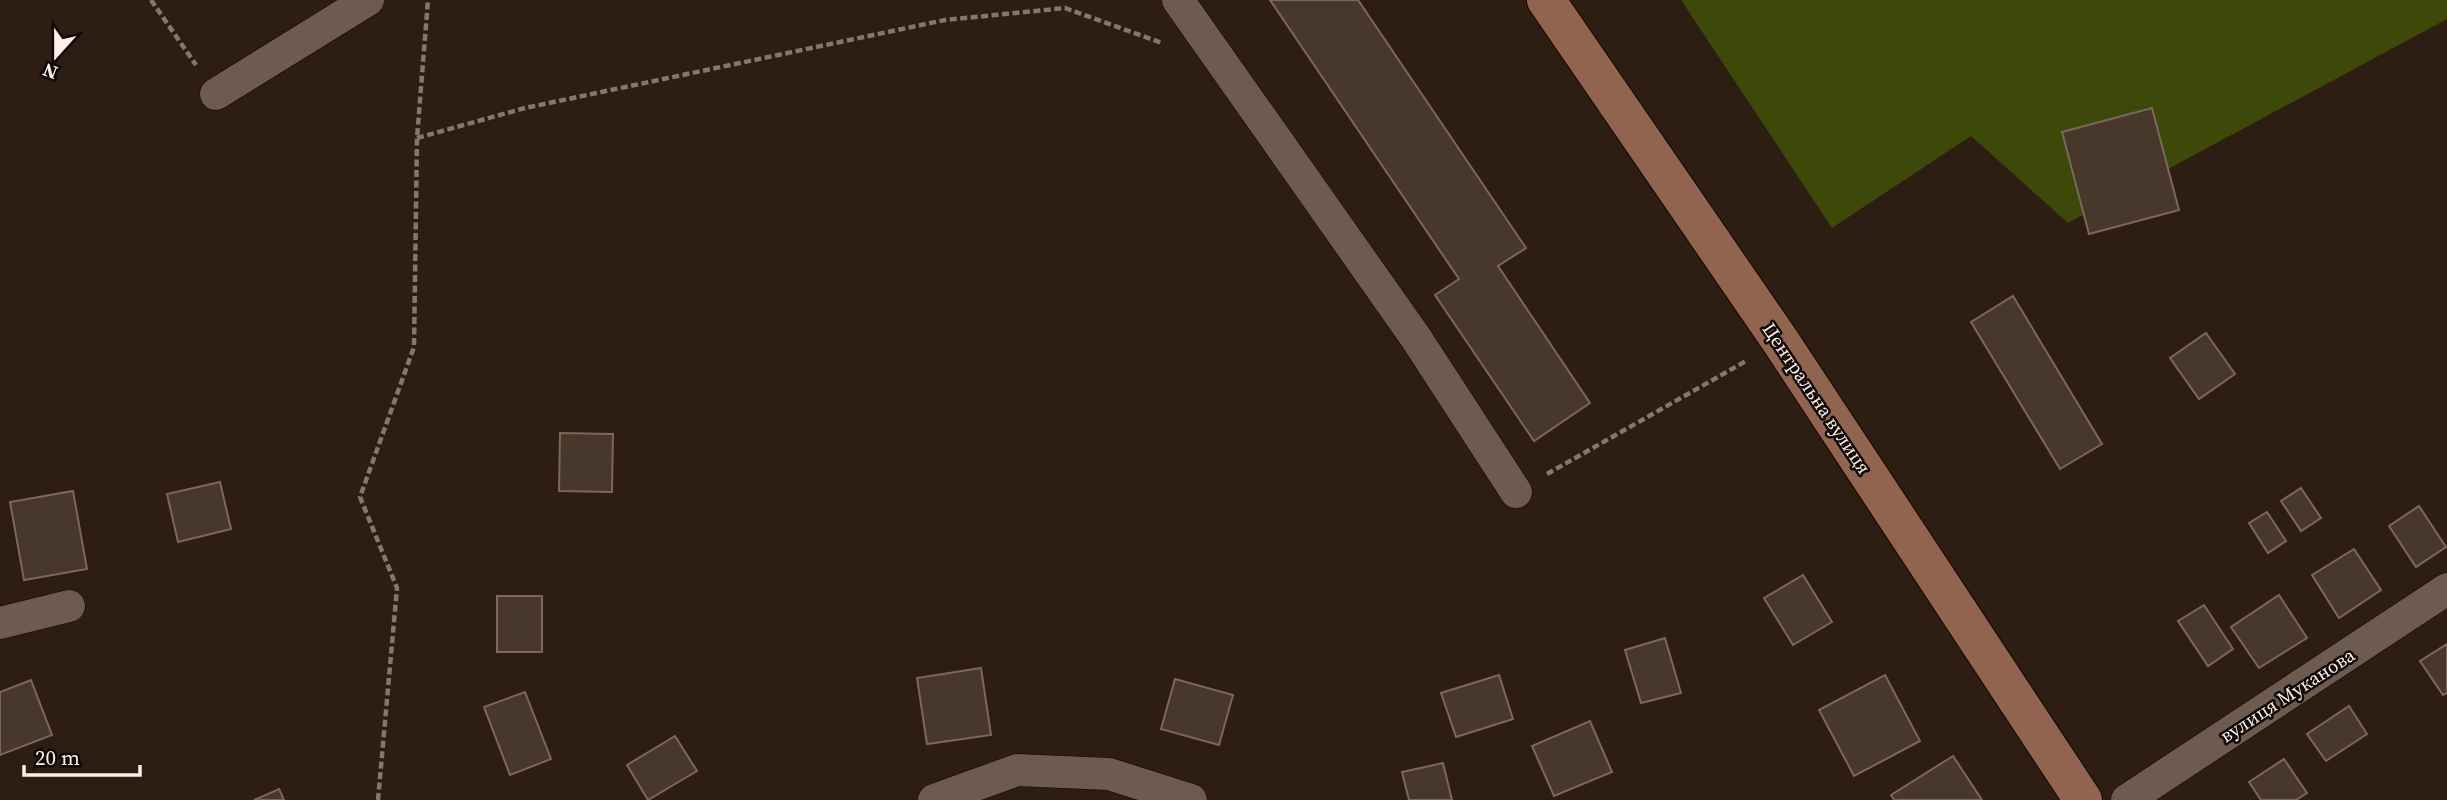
<svg xmlns="http://www.w3.org/2000/svg" width="2447" height="800" font-family="'Source Serif 4',serif">
  <style>
    .green { fill: #3c4908 }
    .building { fill: #48372b; stroke: #7b685b; stroke-width: 2 }
    .lines { fill: none; stroke-linecap: round; stroke-linejoin: round }
    .minor-casing { stroke: #140701; stroke-width: 33 }
    .secondary-casing { stroke: #140701; stroke-width: 40 }
    .path { stroke: #86776e; stroke-width: 4.5; stroke-dasharray: 7 3.5; stroke-linecap: butt }
    .minor { stroke: #6e5b4f; stroke-width: 32 }
    .secondary { stroke: #916450; stroke-width: 38 }
    .labels { text-anchor: middle; dominant-baseline: central; stroke-width: 5; stroke-linejoin: round; paint-order: stroke }
    .street-label { font-size: 19px; fill: #fcf0e9; stroke: #100905 }
  </style>
  <rect width="100%" height="100%" fill="#2d1d12"/>
  <polygon class="green" points="1681,0 2447,0 2447,19 2068,223 1971,136 1832,228"/>
  <g class="building">
    <polygon points="1270,0 1358,0 1526,248 1498,266 1590,403 1534,441 1435,295 1459,279"/>
    <polygon points="2152,108 2179,210 2089,234 2062,132"/>
    <polygon points="2013,296 2102,444 2060,469 1971,322"/>
    <polygon points="2206,333 2235,374 2199,399 2170,358"/>
    <polygon points="560,433 613,434 612,492 559,491"/>
    <polygon points="220,482 231,529 178,542 167,494"/>
    <polygon points="2301,488 2321,518 2301,531 2281,501"/>
    <polygon points="73,491 87,569 24,580 10,502"/>
    <polygon points="2419,506 2446,547 2416,567 2389,526"/>
    <polygon points="2267,512 2286,541 2268,553 2249,523"/>
    <polygon points="2354,549 2381,590 2339,618 2312,575"/>
    <polygon points="1803,575 1832,622 1793,645 1764,598"/>
    <polygon points="2279,595 2307,638 2259,668 2231,627"/>
    <rect x="497" y="596" width="45" height="56"/>
    <polygon points="2204,605 2233,649 2208,666 2178,621"/>
    <polygon points="1665,638 1681,693 1641,703 1625,650"/>
    <polygon points="2447,644 2447,693 2443,695 2420,661"/>
    <polygon points="981,668 991,735 927,744 917,678"/>
    <polygon points="1499,675 1513,719 1456,737 1441,693"/>
    <polygon points="1885,675 1920,741 1854,776 1819,710"/>
    <polygon points="1175,679 1233,695 1219,745 1161,729"/>
    <polygon points="31,680 52,735 0,755 0,692"/>
    <polygon points="525,692 551,759 510,775 484,707"/>
    <polygon points="2349,706 2367,734 2326,761 2307,734"/>
    <polygon points="1590,721 1612,772 1554,796 1532,746"/>
    <polygon points="675,736 697,771 648,800 627,765"/>
    <polygon points="1953,756 1982,800 1894,800 1891,795"/>
    <polygon points="2284,759 2307,793 2296,800 2261,800 2249,782"/>
    <polygon points="1443,763 1452,800 1409,800 1402,772"/>
    <polygon points="279,789 284,800 254,800"/>
  </g>
  <g class="lines">
    <defs>
      <g id="minor">
        <polyline points="1178,0 1416,338 1516,492"/>
        <polyline points="216,94 368,0"/>
        <polyline points="0,623 69,606"/>
        <polyline points="934,800 1017,770 1109,774 1191,800"/>
        <polyline points="2127,800 2447,589"/>
      </g>
      <polyline id="secondary" points="1546,0 1781,342 2083,800"/>
    </defs>
    <use href="#minor" class="minor-casing"/>
    <use href="#secondary" class="secondary-casing"/>
    <g class="path">
      <polyline points="151,0 196,65"/>
      <polyline points="417,138 525,108 945,20 1065,8 1162,43"/>
      <polyline points="1547,474 1746,361"/>
      <polyline points="378,800 397,588 360,497 414,347 417,138 428,0"/>
    </g>
    <use href="#minor" class="minor"/>
    <use href="#secondary" class="secondary"/>
  </g>
  <g class="labels">
    <g class="street-label">
      <text transform="translate(1817 398) rotate(56)">Центральна вулиця</text>
      <text transform="translate(2287 695) rotate(-33)">вулиця Муканова</text>
    </g>
  </g>
  <g transform="translate(56 56) rotate(201)" stroke="#100905" stroke-width="5" paint-order="stroke">
  <path d="M0-5L12 26L0 18L-12 26Z" fill="#fcf0e9"/>
  <text y="-10" font-size="19" font-weight="bold" text-anchor="middle" fill="#fcf0e9">N</text>
  </g>
  <path d="M24 765v10h116v-10" fill="none" stroke="#fcf0e9" stroke-width="3.5"/>
  <text x="35" y="765" font-size="21" fill="#fcf0e9" stroke="#100905" stroke-width="5" paint-order="stroke">20 m</text>
</svg>
